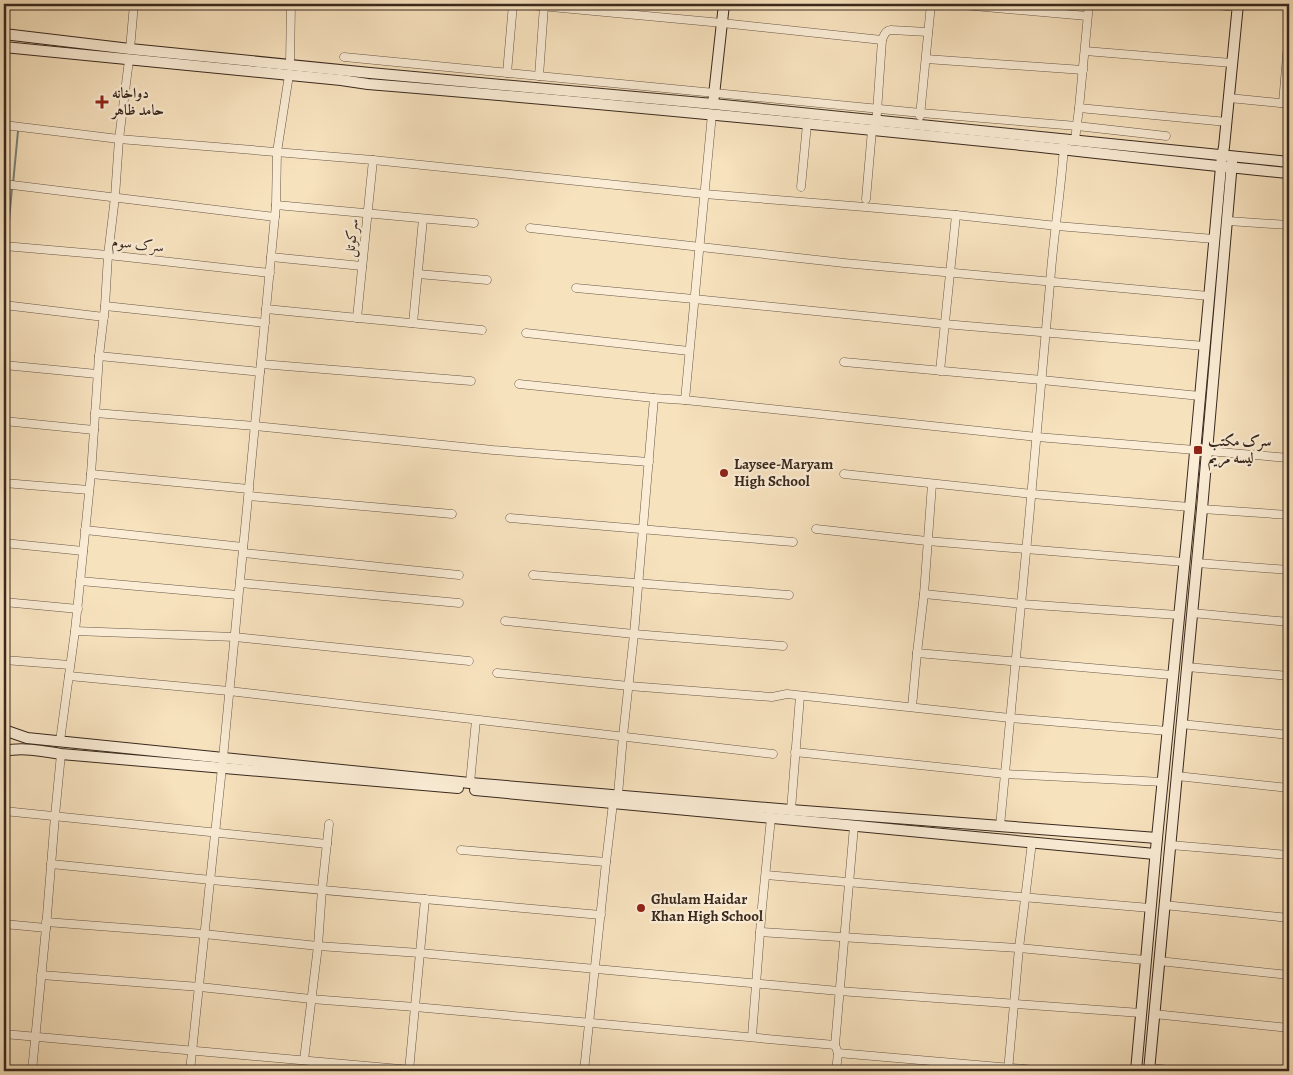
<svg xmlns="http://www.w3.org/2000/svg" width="1293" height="1075" font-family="Alegreya,Amiri,serif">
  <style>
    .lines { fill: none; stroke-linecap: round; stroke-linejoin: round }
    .stream { stroke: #768279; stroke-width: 2 }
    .street-casing { stroke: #695746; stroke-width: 9 }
    .secondary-casing { stroke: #3a291e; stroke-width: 12 }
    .street { stroke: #faecd5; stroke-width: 8 }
    .secondary { stroke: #faecd5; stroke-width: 10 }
    .poi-dot { fill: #8f2418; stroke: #faecd5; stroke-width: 2 }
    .labels { text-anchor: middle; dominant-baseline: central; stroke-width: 4.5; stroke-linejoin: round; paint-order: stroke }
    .poi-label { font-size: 15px; font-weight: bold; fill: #3a291e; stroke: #faecd5; text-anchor: start }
    .street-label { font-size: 15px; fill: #3a291e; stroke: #faecd5 }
  </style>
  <rect width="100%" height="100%" fill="#f7e2be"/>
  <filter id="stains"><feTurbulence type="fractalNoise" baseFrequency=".004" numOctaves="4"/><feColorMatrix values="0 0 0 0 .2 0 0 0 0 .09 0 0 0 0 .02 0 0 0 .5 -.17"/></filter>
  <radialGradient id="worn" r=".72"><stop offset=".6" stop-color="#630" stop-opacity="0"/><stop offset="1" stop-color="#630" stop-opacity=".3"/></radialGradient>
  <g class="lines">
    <g class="stream">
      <polyline points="13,184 18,131"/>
      <polyline points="7,243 12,188"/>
      <polyline points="4,286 7,248"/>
    </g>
    <defs>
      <g id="street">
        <polyline points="519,4 722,23 882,40"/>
        <polyline points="951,4 1087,16"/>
        <polyline points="1201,4 1238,7"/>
        <polyline points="130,49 134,4"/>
        <polyline points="1085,51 1232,63"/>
        <polyline points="344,57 921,113 1077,126 1166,136"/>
        <polyline points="926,59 1083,70"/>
        <polyline points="290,64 291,4"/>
        <polyline points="507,73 513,4"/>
        <polyline points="539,76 544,6"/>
        <polyline points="1229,98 1289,104"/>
        <polyline points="1283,103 1289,32"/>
        <polyline points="1079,108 1227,122"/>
        <polyline points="920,116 931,4"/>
        <polyline points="4,125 119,139 373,160 704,194 865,207 956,215 1057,226 1214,239"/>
        <path d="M876 126 882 40C884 35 885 31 891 30L928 32"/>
        <polyline points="1075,140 1079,108 1089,4"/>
        <polyline points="4,184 275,217"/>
        <polyline points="801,187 807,124"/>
        <polyline points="866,199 872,130"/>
        <polyline points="276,205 474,223"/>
        <polyline points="1228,221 1289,225"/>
        <polyline points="530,228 844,263 1209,296"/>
        <polyline points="4,246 108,255 270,273"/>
        <polyline points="271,257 362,266"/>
        <polyline points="418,274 487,280"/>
        <polyline points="576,288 694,299 944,324 1205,346"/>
        <polyline points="4,305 104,317"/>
        <polyline points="105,306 265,323"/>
        <polyline points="266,309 482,330"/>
        <polyline points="357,318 373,160"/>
        <polyline points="413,323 423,219"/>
        <polyline points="526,333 689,351"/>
        <polyline points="99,356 260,372"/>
        <polyline points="844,362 1042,380 1200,396"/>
        <polyline points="261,364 471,381"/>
        <polyline points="4,365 97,374"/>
        <polyline points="940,371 956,215"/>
        <polyline points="519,384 654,398 685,400 1037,437 1195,450"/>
        <polyline points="685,400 712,114"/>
        <polyline points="95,413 255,426 493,450 649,462"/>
        <polyline points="4,421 94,430"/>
        <polyline points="1207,451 1289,458"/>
        <polyline points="91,474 249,489"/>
        <polyline points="844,474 1032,494 1190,507"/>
        <polyline points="4,483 89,490"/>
        <polyline points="249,496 452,514"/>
        <polyline points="1202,509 1289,515"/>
        <polyline points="510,518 793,542"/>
        <polyline points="816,529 927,541 1184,562"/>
        <polyline points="85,530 243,547"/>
        <polyline points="4,543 83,551"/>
        <polyline points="243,553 459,575"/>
        <polyline points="1197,563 1289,570"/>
        <polyline points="533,575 789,595"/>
        <polyline points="80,581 238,595"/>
        <polyline points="240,583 459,603"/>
        <polyline points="924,594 1022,604 1178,615"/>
        <polyline points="4,602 78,609"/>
        <polyline points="1192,613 1289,622"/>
        <polyline points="505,621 634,634 783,646"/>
        <polyline points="75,631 235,637 469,661"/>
        <polyline points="917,653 1172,675"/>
        <polyline points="4,660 70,665"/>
        <polyline points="1187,667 1289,676"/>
        <polyline points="497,673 629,686 772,697 787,694 1010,718 1168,731"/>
        <polyline points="69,676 229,691 773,754"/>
        <polyline points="912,707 917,653 924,594 932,484"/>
        <polyline points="1181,724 1289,735"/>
        <polyline points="60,741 75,631 91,474 99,356 105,306 108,255 115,197 119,139 129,60"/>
        <polyline points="795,752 1005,774 1163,782"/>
        <polyline points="1177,776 1289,788"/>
        <polyline points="470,783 476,720"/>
        <polyline points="618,795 623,736 634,634 654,398"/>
        <polyline points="791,810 800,696"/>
        <polyline points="4,811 327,844"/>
        <path d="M1000 826C1017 645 1035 465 1050 284 1053 238 1061 192 1064 146"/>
        <polyline points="1170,845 1289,855"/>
        <polyline points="461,850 606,862"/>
        <polyline points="51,864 211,880 601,915"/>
        <polyline points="766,875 1150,908"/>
        <polyline points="1164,905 1289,918"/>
        <polyline points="46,922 204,934 318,946 420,953 839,991 1141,1013"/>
        <polyline points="4,924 46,928"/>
        <polyline points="760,932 1019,948 1145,960"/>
        <polyline points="1159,961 1289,975"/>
        <polyline points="41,975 200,987 311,999 415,1007 835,1045"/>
        <polyline points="1154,1014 1289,1028"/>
        <polyline points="4,1034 423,1071"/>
        <polyline points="752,1036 762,907 771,818"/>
        <polyline points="838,1053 1047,1071"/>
        <polyline points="304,1060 318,946 322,889 329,824"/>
        <polyline points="1149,1068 1182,1071"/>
        <polyline points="32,1071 46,928 55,816 61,754"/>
        <polyline points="190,1071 223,758 276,205 277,152 289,75"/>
        <polyline points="409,1071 425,899"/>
        <polyline points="584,1071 606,862 613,803"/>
        <polyline points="836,1071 838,1053 835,1045 854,826"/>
        <polyline points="1008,1071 1019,948 1032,842"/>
      </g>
      <g id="secondary">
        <polyline points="4,34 130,49 370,73 713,104 1289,162"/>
        <path d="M4 47 341 80 368 84C577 101 785 121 993 142 1092 152 1190 164 1289 173"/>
        <polyline points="713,104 724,4"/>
        <polyline points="4,730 27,738 470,783 791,810 1157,838"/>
        <path d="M4 751C23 747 43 751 61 754L458 788"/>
        <polyline points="475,790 1155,854"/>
        <polyline points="1136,1071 1157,838 1190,507 1222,156 1224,147 1238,4"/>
        <polyline points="1149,1071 1202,509 1232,162"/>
      </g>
    </defs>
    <use href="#street" class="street-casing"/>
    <use href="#secondary" class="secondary-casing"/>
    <use href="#street" class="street"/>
    <use href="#secondary" class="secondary"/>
  </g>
  <g class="poi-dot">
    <path d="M99.5 94.5h5v5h5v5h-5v5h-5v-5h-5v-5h5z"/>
    <rect x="1193" y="445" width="10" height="10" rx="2.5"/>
    <circle cx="724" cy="473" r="5"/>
    <circle cx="641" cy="908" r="5"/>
  </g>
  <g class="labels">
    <g class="poi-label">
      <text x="112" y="93">دواخانه<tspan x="112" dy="17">حامد ظاهر</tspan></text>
      <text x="1208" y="441">سرک مکتب<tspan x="1208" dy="17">لیسه مریم</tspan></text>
      <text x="734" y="464">Laysee-Maryam<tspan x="734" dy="17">High School</tspan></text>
      <text x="651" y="899">Ghulam Haidar<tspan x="651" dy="17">Khan High School</tspan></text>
    </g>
    <g class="street-label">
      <text transform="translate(351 238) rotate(-84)">سرکوتل</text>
      <text transform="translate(138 244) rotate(6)">سرک سوم</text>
    </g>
  </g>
  <rect width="1293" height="1075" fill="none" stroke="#f7e2be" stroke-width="20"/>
  <rect x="5" y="5" width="1283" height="1065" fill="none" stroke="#3a291e" stroke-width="2.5"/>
  <rect x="10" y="10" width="1273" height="1055" fill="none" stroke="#3a291e"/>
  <rect width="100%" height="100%" filter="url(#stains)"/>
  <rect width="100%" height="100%" fill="url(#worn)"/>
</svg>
